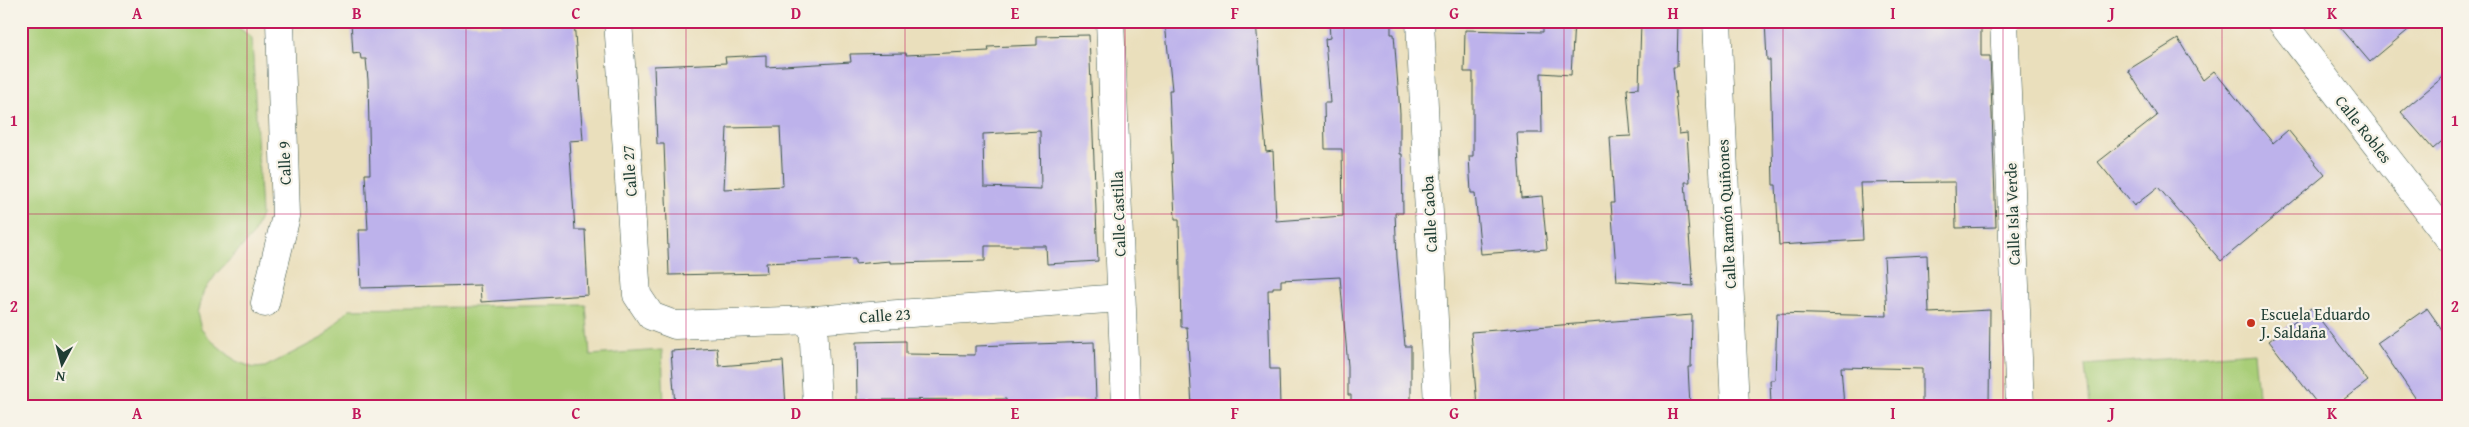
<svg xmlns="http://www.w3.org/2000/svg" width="2469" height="427" font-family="'Gentium Book Plus',serif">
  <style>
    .green { fill: #a9ce78; stroke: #648656 }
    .building { fill: #bdb2eb; fill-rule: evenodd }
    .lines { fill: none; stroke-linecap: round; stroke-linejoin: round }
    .minor-casing { stroke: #3d5548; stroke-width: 29 }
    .minor { stroke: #fff; stroke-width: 28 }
    .grid { fill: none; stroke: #c2185b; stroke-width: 1; stroke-opacity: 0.55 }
    .poi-dot { fill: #c8321e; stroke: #f7f3e8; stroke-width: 2 }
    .labels { text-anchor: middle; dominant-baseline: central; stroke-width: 4.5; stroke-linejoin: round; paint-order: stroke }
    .street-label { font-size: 16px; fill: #1f3d34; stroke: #f7f3e8 }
    .poi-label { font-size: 16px; fill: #1f3d34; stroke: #f7f3e8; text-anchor: start }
    .neatline { fill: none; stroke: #c2185b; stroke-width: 2 }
    .grid-label { font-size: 16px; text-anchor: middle; font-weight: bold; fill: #c2185b }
  </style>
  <rect width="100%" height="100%" fill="#f7f3e8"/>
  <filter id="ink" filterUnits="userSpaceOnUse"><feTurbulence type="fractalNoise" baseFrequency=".02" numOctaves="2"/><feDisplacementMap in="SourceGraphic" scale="10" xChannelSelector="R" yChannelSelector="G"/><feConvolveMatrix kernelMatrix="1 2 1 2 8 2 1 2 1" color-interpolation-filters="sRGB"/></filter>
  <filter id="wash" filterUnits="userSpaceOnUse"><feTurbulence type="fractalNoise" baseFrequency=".0096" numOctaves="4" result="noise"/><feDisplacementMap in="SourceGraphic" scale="20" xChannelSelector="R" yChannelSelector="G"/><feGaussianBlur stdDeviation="1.12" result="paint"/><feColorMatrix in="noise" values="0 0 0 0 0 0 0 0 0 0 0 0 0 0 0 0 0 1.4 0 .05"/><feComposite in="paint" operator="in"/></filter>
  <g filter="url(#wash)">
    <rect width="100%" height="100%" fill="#eadfbc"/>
    <g class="green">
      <polygon points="21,21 134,21 238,27 252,38 261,215 253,235 217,273 203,293 197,313 201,329 213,342 236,361 254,368 265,367 322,338 349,309 586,305 590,355 662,350 664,406 21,406"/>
      <polygon points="2254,352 2259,406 2089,406 2085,365"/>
    </g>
    <g id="blocks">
      <g class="building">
        <polygon points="351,21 436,21 502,26 501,21 574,21 583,140 569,141 575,230 585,230 588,295 481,302 480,285 361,288 359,230 368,230 365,174 370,174 368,80 366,59 361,59 360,53 353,54"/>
        <polygon points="1182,21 1256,21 1266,152 1273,151 1276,221 1343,216 1342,149 1325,149 1324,103 1330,103 1325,39 1330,38 1329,21 1391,21 1391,34 1394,34 1400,113 1400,154 1402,154 1403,213 1395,213 1397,258 1405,346 1411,346 1411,406 1351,406 1351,395 1348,395 1348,366 1340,277 1281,280 1281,287 1273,287 1273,290 1268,290 1270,369 1279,369 1280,406 1192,406 1187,327 1181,327 1179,219 1175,219 1169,90 1172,90 1165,23"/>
        <polygon points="1543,21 1574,21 1571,75 1541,73 1542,133 1517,133 1521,198 1542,196 1547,249 1481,254 1475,193 1471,193 1469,156 1473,156 1473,72 1464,72 1465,30 1543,32"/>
        <polygon points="1641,21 1678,22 1677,67 1673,67 1679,134 1687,133 1690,182 1685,182 1693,286 1617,281 1611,203 1614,203 1610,137 1631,136 1627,89 1639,88"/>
        <polygon points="1765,21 1981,21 1981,56 1990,56 1996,227 1956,228 1955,182 1860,183 1863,240 1779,245 1776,185 1773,185 1770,60 1767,60"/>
        <polygon points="2335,21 2419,21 2370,62"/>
        <path d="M1089 35 1098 261 1047 264 1046 246H985V261L890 263V261L855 264V259L766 263 767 273 669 275 664 144H657L654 66 726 63 725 57 766 55V67L851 62 850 54 906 53V55L989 51 988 47 1037 45V36ZM780 127 783 186 724 189 727 128ZM1040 131 1041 189 984 187 983 134Z"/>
        <polygon points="2178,39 2203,80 2214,71 2273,143 2288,130 2325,175 2221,261 2158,187 2134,206 2098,162 2157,116 2128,70"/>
        <polygon points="2448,73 2448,136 2433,149 2401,112"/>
        <polygon points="1927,255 1929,313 1990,310 1989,406 1922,406 1922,369 1841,367 1844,406 1771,406 1770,380 1775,380 1777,313 1887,316 1884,257"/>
        <polygon points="2311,308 2368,381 2335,406 2319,406 2269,341"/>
        <polygon points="2427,308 2448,338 2448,406 2421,406 2377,343"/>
        <polygon points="1692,315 1691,367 1688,367 1690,406 1477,406 1471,332"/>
        <polygon points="906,341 906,354 975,355 975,346 1094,342 1096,400 1006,403 1006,399 857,400 856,342"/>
        <polygon points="717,348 719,366 783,361 786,406 675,406 671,351"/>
      </g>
    </g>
  </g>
  <g filter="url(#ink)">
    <use href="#blocks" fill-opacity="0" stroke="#3d5548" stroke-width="1"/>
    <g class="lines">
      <defs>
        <g id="minor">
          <polyline points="618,21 637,295 651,316 675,325 813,320 1121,298"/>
          <polyline points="1110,21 1126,406"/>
          <polyline points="1420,21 1438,406"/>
          <polyline points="1717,21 1735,406"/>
          <polyline points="2004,21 2020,406"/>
          <polyline points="2281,21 2448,237"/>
          <polyline points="265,303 286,216 280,21"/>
          <polyline points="813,320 817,406"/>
        </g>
      </defs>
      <use href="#minor" class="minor-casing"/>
      <use href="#minor" class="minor"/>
    </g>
  </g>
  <path class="grid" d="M247 21V406M466 21V406M686 21V406M905 21V406M1125 21V406M1344 21V406M1564 21V406M1783 21V406M2003 21V406M2222 21V406M21 214H2448"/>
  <circle class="poi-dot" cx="2251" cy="323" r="5"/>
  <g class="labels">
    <g class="street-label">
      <text transform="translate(2364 129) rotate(52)">Calle Robles</text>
      <text transform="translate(284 163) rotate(-92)">Calle 9</text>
      <text transform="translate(629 171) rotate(-94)">Calle 27</text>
      <text transform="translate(1118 214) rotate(-92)">Calle Castilla</text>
      <text transform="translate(1429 214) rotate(-93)">Calle Caoba</text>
      <text transform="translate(1726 214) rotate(-93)">Calle Ramón Quiñones</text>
      <text transform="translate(2012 214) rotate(-92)">Calle Isla Verde</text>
      <text transform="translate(885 315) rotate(-4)">Calle 23</text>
    </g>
    <g class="poi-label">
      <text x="2261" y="314">Escuela Eduardo<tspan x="2261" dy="18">J. Saldaña</tspan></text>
    </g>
  </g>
  <rect width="2469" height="427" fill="none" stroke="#f7f3e8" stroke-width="55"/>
  <g transform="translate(62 364) rotate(187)" stroke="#f7f3e8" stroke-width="4" paint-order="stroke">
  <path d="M0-4L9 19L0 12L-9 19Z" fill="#1f3d34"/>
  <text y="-8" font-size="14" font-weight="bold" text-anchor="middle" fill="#1f3d34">N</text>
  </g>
  <rect x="28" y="28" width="2414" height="372" class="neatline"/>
  <g class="grid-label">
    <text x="137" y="19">A</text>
    <text x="357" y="19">B</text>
    <text x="576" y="19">C</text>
    <text x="796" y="19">D</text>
    <text x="1015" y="19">E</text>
    <text x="1235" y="19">F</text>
    <text x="1454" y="19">G</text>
    <text x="1673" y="19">H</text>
    <text x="1893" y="19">I</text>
    <text x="2112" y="19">J</text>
    <text x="2332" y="19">K</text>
    <text x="14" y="126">1</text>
    <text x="2455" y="126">1</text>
    <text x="14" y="312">2</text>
    <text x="2455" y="312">2</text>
    <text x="137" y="419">A</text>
    <text x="357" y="419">B</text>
    <text x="576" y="419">C</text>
    <text x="796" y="419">D</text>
    <text x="1015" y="419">E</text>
    <text x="1235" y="419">F</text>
    <text x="1454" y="419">G</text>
    <text x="1673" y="419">H</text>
    <text x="1893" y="419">I</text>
    <text x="2112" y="419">J</text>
    <text x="2332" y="419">K</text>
  </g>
</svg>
